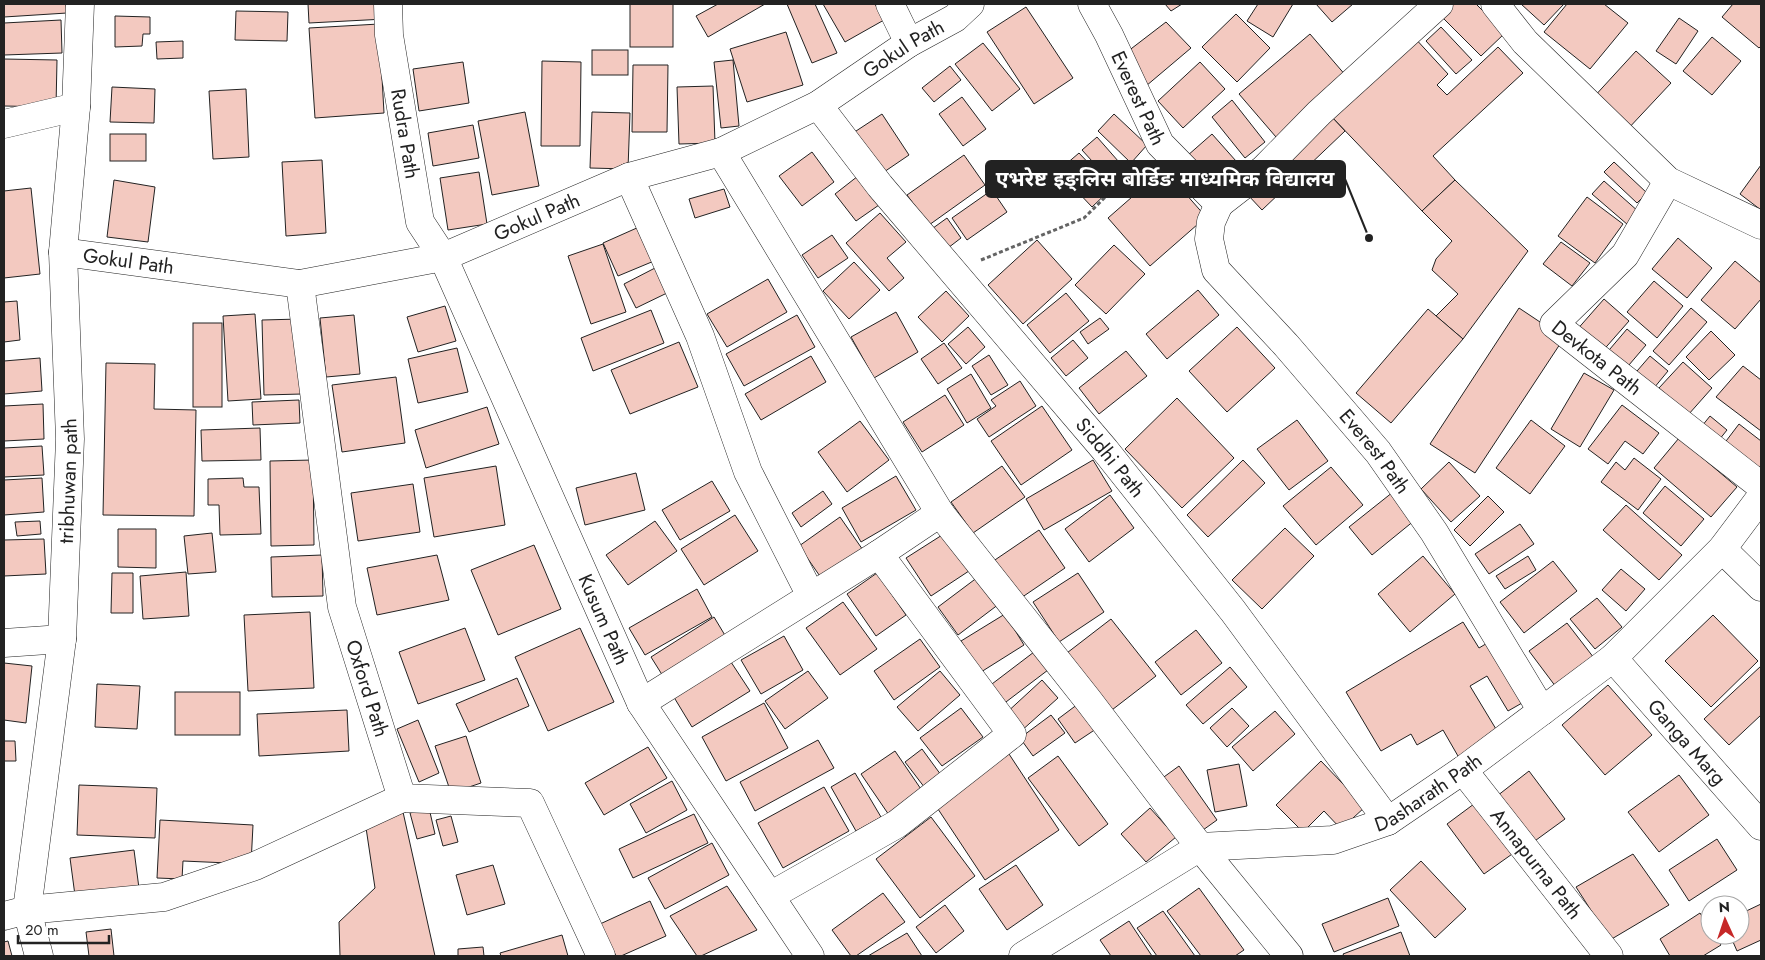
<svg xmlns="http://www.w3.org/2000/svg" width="1765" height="960" font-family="Jost,'Noto Sans Devanagari',sans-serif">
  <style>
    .building { fill: #f3c9c0; stroke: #222 }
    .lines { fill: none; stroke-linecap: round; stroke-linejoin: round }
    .minor-casing { stroke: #222; stroke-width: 29 }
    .tertiary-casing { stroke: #222; stroke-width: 29 }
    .path { stroke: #646464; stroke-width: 3; stroke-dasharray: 4 2.5; stroke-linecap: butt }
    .minor { stroke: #fff; stroke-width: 28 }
    .tertiary { stroke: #fff; stroke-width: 28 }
    .labels { text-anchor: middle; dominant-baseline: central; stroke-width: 4; stroke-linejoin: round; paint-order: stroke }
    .street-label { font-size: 20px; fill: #222; stroke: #fff }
    .leader { fill: none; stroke: #222; stroke-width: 2 }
    .callout-dot { fill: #222; stroke: #fff; stroke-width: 2 }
    .callout { fill: #222; stroke: #222; stroke-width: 2 }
    .callout-label { font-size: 21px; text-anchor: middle; font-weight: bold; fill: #fff }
  </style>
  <rect width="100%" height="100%" fill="#fff"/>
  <g class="building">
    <polygon points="4,4 66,4 67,13 4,17"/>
    <polygon points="308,4 384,4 385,19 309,23"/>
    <rect x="630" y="4" width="43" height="43"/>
    <polygon points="718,4 765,4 708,37 696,16"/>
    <polygon points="787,4 815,4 837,53 812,63"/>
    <polygon points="823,4 875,4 884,20 845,42"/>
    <polygon points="1165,4 1182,4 1171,11"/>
    <polygon points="1258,4 1293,4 1273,37 1247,21"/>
    <polygon points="1316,4 1353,4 1332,22"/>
    <polygon points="1450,4 1476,4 1505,33 1481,56 1439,14"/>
    <polygon points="1521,4 1564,4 1544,25"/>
    <polygon points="1567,4 1604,4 1628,23 1590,69 1544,32"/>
    <polygon points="1733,4 1761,4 1761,46 1759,48 1722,17"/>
    <polygon points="1026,7 1073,78 1034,104 987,32"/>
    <polygon points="236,11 288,12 287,41 235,40"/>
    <polygon points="1236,14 1270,48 1237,82 1202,47"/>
    <polygon points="115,16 150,17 150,34 143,34 142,46 115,47"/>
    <polygon points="1679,18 1698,31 1676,64 1656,51"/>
    <polygon points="61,20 62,53 4,55 4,23"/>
    <polygon points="1166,22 1191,48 1146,86 1123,55"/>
    <polygon points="379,24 384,113 315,118 309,28"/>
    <polygon points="1441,27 1472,60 1456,74 1426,41"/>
    <polygon points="786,32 803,85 747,102 730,49"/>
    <polygon points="1310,34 1347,77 1276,137 1239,94"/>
    <polygon points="1413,36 1448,74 1437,85 1447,95 1498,47 1523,73 1433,156 1455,180 1422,211 1330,115"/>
    <polygon points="1712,37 1741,61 1712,95 1683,71"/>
    <polygon points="183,41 183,58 157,59 156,42"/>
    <polygon points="983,43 1020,89 992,111 955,64"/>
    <rect x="592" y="50" width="36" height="25"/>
    <polygon points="1636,51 1671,83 1626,131 1592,99"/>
    <polygon points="4,59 57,60 56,107 4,106"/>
    <polygon points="733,60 739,126 721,128 714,62"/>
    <polygon points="542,61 581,62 580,146 541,146"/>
    <polygon points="463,62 469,103 419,111 413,69"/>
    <polygon points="1200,62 1225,89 1183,128 1158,101"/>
    <polygon points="633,65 668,65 667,132 632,132"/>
    <polygon points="950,66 961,80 934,102 922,88"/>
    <polygon points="713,86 715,143 679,144 677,87"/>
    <polygon points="112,87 155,89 154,123 110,122"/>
    <polygon points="246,89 249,157 213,159 209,91"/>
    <polygon points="962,97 986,129 963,146 939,114"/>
    <polygon points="1232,100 1265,142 1245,158 1212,117"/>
    <polygon points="525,112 539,186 492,195 478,121"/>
    <polygon points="592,112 630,113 628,169 590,168"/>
    <polygon points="882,114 909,155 881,174 853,133"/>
    <polygon points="1114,114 1147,145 1131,163 1098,131"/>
    <polygon points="1330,115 1345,131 1262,210 1247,194"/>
    <polygon points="473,125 479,158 433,166 428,133"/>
    <rect x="110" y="134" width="36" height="27"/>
    <polygon points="1212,134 1244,170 1220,191 1187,156"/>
    <polygon points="1097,137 1126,170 1112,183 1082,150"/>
    <polygon points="812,152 834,182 802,206 779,176"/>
    <polygon points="1079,153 1112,188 1092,207 1058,171"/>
    <polygon points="964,155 985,185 929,225 907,195"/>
    <polygon points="322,160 326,233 286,236 282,162"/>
    <polygon points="1614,162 1647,193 1637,203 1604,172"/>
    <polygon points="1761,165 1761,210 1740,194"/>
    <polygon points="1164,169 1206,217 1150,266 1108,218"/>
    <polygon points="479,172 487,224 448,230 440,178"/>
    <polygon points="858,176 879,205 856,221 835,194"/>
    <polygon points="114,180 155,187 148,242 107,237"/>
    <polygon points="1455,180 1528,251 1463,339 1436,316 1458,294 1432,270 1436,259 1452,241 1422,211"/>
    <polygon points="1604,181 1639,212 1628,225 1592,194"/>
    <polygon points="31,188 40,274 4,278 4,191"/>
    <polygon points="724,189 730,207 695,218 689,199"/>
    <polygon points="992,190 1007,212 967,240 952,218"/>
    <polygon points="1587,197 1623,224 1595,263 1558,236"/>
    <polygon points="880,213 906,242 887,258 904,278 889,291 846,243"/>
    <polygon points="947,218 961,238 944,251 929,231"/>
    <polygon points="639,227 654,261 618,276 603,243"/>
    <polygon points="832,235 848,258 818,278 802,255"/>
    <polygon points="1678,238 1712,268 1687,298 1652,269"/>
    <polygon points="1037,240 1072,279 1023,324 988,285"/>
    <polygon points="1561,242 1590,263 1572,286 1543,264"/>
    <polygon points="603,244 626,312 591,324 568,256"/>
    <polygon points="1114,245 1145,274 1106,314 1075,285"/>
    <polygon points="1735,261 1761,283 1761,299 1735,329 1701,300"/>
    <polygon points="854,262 880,290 849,319 823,291"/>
    <polygon points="655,268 667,293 636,308 624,284"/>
    <polygon points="768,279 787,312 727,347 707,314"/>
    <polygon points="1654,281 1683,306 1657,338 1627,312"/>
    <polygon points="1198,290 1219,315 1167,359 1146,334"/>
    <polygon points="946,291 969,316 942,342 918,317"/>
    <polygon points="1066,293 1089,321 1050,353 1027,325"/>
    <polygon points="1604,299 1629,321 1600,354 1575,332"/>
    <polygon points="17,301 20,340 4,342 4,302"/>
    <polygon points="445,306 456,341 418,352 407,317"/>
    <polygon points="1519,308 1564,338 1475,473 1430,444"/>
    <polygon points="1691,308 1707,322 1669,365 1653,351"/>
    <polygon points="1428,309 1463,339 1391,423 1356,393"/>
    <polygon points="651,310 664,343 593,371 581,338"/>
    <polygon points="896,312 918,352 874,378 851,337"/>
    <polygon points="255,314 261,399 228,401 223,316"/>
    <polygon points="354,315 360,374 326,377 320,318"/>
    <polygon points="797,315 815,347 744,386 726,354"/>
    <polygon points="1100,318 1109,329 1088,344 1080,332"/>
    <polygon points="300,319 302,394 264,395 262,320"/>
    <rect x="193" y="323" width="29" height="84"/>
    <polygon points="968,327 985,347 966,364 948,344"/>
    <polygon points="1237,327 1275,368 1227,412 1189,371"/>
    <polygon points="1627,329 1646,345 1623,372 1604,356"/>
    <polygon points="1711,331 1735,355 1709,380 1686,357"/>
    <polygon points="1073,340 1088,358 1066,376 1051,358"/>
    <polygon points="679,342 698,387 630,414 611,370"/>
    <polygon points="944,343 962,368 938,384 921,359"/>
    <polygon points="457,348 468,392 418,403 408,359"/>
    <polygon points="1126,351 1147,376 1099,414 1079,388"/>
    <polygon points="989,355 1008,385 991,395 972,366"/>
    <polygon points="811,356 826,382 761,420 745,394"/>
    <polygon points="1650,356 1668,371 1649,394 1631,378"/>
    <polygon points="40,358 42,391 4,394 4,361"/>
    <polygon points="1683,362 1712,388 1688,415 1659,388"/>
    <polygon points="106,363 155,364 154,409 196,410 194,516 103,515"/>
    <polygon points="1743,366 1761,380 1761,431 1716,397"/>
    <polygon points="1584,373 1614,390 1580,447 1551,429"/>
    <polygon points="971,374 991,408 967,423 947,389"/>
    <polygon points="396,377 405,443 342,452 332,385"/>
    <polygon points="1020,381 1036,406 989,437 977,419 996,406 991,400"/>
    <polygon points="945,395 964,425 922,452 903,422"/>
    <polygon points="1177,398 1234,458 1182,508 1125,449"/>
    <polygon points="299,400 300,423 253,425 252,402"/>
    <polygon points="43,404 44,439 4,441 4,406"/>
    <polygon points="1622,405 1659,433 1643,454 1625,441 1608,464 1588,449"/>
    <polygon points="1042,406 1072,450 1021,485 991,441"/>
    <polygon points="487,407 499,444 426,468 415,430"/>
    <polygon points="1710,416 1727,430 1715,445 1698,431"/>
    <polygon points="1297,420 1328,461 1289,490 1257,449"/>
    <polygon points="1531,420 1565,446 1530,494 1496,468"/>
    <polygon points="860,421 889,460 847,492 818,452"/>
    <polygon points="1739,424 1761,441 1761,465 1754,475 1720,449"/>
    <polygon points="260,428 261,460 202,461 201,430"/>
    <polygon points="1679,438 1737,487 1711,517 1654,468"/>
    <polygon points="42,446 44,475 4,477 4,448"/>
    <polygon points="1634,458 1661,479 1638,510 1601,482 1616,462 1625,470"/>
    <polygon points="313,460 314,545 271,546 270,461"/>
    <polygon points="1093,460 1112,491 1044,530 1026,499"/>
    <polygon points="1243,460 1265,483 1208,537 1187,515"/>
    <polygon points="1449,462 1480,496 1451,522 1421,489"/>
    <polygon points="496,466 505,525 434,537 424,478"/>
    <polygon points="1002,466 1025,497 973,533 951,502"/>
    <polygon points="1331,467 1363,505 1316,545 1283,506"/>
    <polygon points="636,473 645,510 585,525 576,488"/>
    <polygon points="896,476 916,510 861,542 842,508"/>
    <polygon points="42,478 44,512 4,515 4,480"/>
    <polygon points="243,478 244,487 259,487 261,534 220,535 219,505 208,505 208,479"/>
    <polygon points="712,481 730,511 680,540 662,510"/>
    <polygon points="413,484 420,532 358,541 351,493"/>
    <polygon points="1665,486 1704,519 1681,546 1643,513"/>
    <polygon points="823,491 832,504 801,527 792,513"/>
    <polygon points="1393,492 1415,520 1372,555 1349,527"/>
    <polygon points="1110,495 1134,528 1089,562 1065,529"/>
    <polygon points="1488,496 1504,512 1470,546 1454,530"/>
    <polygon points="1626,505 1682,555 1659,580 1603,530"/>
    <polygon points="735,515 758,551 704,585 681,549"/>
    <polygon points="840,517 865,553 824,582 799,546"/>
    <polygon points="40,521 41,534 17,536 15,522"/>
    <polygon points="655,521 677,551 628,585 606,555"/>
    <polygon points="1520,524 1534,544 1489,574 1475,554"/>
    <polygon points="1285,528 1314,556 1262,609 1232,580"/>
    <polygon points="118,529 156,529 156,568 118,567"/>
    <polygon points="950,530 975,567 931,596 906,558"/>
    <polygon points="1039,530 1065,568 1015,602 989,564"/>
    <polygon points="212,533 216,572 188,574 184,536"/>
    <polygon points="44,539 46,574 4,576 4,540"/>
    <polygon points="534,545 561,609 498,635 471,570"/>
    <polygon points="322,555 323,596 272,597 271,557"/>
    <polygon points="437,555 449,600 377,615 367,568"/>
    <polygon points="1423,556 1455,594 1410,632 1378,594"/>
    <polygon points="1528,556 1536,570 1505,589 1496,576"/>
    <polygon points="1553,561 1577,591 1524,633 1500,602"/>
    <polygon points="1621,569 1645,589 1626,611 1602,590"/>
    <polygon points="186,572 189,616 143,619 140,576"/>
    <polygon points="112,573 133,573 133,613 111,613"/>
    <polygon points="877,573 906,615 876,636 847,594"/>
    <polygon points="1078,573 1104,612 1059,642 1033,602"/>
    <polygon points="978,577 999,604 958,635 938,607"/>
    <polygon points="697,589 712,617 645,655 629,628"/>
    <polygon points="1597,598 1622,627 1595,649 1570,619"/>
    <polygon points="843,602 877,649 840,675 806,628"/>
    <polygon points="310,612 314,688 248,691 244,615"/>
    <polygon points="1005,614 1024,645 981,672 961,641"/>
    <polygon points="1713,615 1758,661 1711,707 1665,661"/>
    <polygon points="714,617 729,642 666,681 651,657"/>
    <polygon points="1111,619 1156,676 1108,713 1063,656"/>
    <polygon points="1463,622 1479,648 1494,639 1529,699 1508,711 1487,676 1470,686 1502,739 1462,763 1443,730 1417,745 1411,734 1381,751 1346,692"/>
    <polygon points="1567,623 1594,658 1556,687 1529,651"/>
    <polygon points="465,628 485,680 418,704 399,652"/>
    <polygon points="580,628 614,702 548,731 515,657"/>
    <polygon points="1196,630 1222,663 1181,695 1155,662"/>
    <polygon points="784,636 803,670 761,694 741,660"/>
    <polygon points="920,639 940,667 894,700 874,671"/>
    <polygon points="1034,652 1048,670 1002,705 988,687"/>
    <polygon points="729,659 750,691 692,727 672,694"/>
    <polygon points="4,663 32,666 26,723 4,720"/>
    <polygon points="1761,666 1761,715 1729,745 1704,719"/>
    <polygon points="1230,667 1247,687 1203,724 1186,705"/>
    <polygon points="808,671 828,698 785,729 765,701"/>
    <polygon points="940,671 960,695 918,731 897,707"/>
    <polygon points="517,678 529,706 469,732 456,704"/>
    <polygon points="1042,680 1058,698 1020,732 1004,715"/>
    <polygon points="97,684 140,686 137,729 95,727"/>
    <polygon points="1608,685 1652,735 1605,775 1562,725"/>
    <rect x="175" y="692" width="65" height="43"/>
    <polygon points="764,703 788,748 726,781 702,737"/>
    <polygon points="1078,704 1096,729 1075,743 1058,719"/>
    <polygon points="961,708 983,737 942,766 920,738"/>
    <polygon points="1232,708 1249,726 1227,747 1210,728"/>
    <polygon points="347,710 349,751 259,756 257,714"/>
    <polygon points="1275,711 1295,734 1253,771 1232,747"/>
    <polygon points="1051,715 1065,733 1033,756 1020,738"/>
    <polygon points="418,720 439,773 419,782 397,729"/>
    <polygon points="466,736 481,783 451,793 435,746"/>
    <polygon points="818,740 834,768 755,811 740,782"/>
    <polygon points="4,741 15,741 16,761 4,761"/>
    <polygon points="648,747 667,778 604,815 585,783"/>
    <polygon points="922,749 941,775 925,788 905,762"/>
    <polygon points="895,751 925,795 891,818 861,774"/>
    <polygon points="1009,754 1059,830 985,880 934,803"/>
    <polygon points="1058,756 1108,824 1079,846 1028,778"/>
    <polygon points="1321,761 1365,807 1341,829 1324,811 1303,832 1276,805"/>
    <polygon points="1239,764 1247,806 1215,812 1207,770"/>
    <polygon points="1179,766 1217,820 1196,835 1157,782"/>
    <polygon points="1529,771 1565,819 1532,843 1497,796"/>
    <polygon points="855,773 881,817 856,831 831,787"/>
    <polygon points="1679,775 1709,815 1659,852 1628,812"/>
    <polygon points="672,781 687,810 646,833 630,804"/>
    <polygon points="79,785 157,788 155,838 77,835"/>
    <polygon points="824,787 849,831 783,868 758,823"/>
    <polygon points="1478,801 1515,852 1484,874 1447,824"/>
    <polygon points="429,808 435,834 417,839 410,813"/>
    <polygon points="1150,808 1176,837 1146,862 1121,834"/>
    <polygon points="403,812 435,956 340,956 339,922 375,888 365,821"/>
    <polygon points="694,814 708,843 633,878 619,849"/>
    <polygon points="451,816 458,842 443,846 436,820"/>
    <polygon points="931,817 975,876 920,918 876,859"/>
    <polygon points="160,820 253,825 251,864 183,861 182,879 157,878"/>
    <polygon points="1717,839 1737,870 1689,901 1669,870"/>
    <polygon points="712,843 729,875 665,909 648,878"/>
    <polygon points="134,850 140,896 76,903 70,858"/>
    <polygon points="1633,854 1669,905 1610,940 1576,887"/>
    <polygon points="1421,861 1466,909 1435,938 1390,890"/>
    <polygon points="493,865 505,904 467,915 456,875"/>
    <polygon points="1016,865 1043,905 1007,930 979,889"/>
    <polygon points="727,886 757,930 701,956 697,956 670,916"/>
    <polygon points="1199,888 1244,950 1235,956 1201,956 1167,911"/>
    <polygon points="883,893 905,922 856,956 851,956 832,930"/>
    <polygon points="1388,898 1399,926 1334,952 1322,924"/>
    <polygon points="650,901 666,936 621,956 616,956 600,924"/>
    <polygon points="1761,904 1761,940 1737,951 1730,935 1740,935 1740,914"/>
    <polygon points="945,905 964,931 936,953 916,927"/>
    <polygon points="1163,911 1195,956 1157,956 1137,928"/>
    <polygon points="1700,913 1710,929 1710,935 1714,935 1721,945 1703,956 1670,956 1660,939"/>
    <polygon points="1129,921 1152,956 1111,956 1100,940"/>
    <polygon points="111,929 114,956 89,956 86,932"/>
    <polygon points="1401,932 1410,956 1344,956 1343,954"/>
    <polygon points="907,933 922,956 868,956"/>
    <polygon points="562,935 568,956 501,956 500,953"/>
    <polygon points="8,941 12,956 4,956 4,942"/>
    <polygon points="483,947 484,956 458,956 458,949"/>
  </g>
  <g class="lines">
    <defs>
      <g id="minor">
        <path id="s1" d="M388 4 389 35 420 222 443 257 641 703 810 956"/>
        <polyline points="890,4 909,43"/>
        <path id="s2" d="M1092 4 1109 35 1160 144 1219 204 1264 169 1319 113 1439 4"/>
        <polyline points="1495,4 1525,42 1668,181 1761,225"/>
        <path id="s3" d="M818 105 880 186 1105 450 1233 611 1388 821"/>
        <polyline points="4,124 76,107"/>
        <polyline points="629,177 700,336 748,472 811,596"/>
        <path id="s4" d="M1668 181 1625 255 1554 324 1761 486"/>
        <path id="s5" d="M1219 204 1211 222 1209 239 1216 270 1286 345 1378 452 1434 532 1542 711"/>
        <path id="s6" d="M443 257 629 177 721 152 818 105 909 43 955 18 970 4"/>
        <path id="s7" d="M300 284 342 607 402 798 530 803 601 956"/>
        <polyline points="940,513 1088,700 1200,847 1289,956"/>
        <polyline points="1722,549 1761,587"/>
        <polyline points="4,643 62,639"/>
        <path id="s8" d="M1613 658 1761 826"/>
        <polyline points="641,703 879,554 940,513 721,152"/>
        <path id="s9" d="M1463 770 1609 956"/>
        <polyline points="770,896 897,824 1012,734 879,554"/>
        <polyline points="4,916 27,910 164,897 255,866 402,798"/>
        <path id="s10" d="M1023 956 1200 847 1333 840 1388 821 1463 770 1613 658 1722 549 1761 497"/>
      </g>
      <g id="tertiary">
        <path id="s11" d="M63 252 300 284 443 257"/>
        <path id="s12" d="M39 956 27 910 62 639 70 439 63 252 76 107 80 4"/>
      </g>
    </defs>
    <use href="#minor" class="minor-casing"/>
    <use href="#tertiary" class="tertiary-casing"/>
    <polyline class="path" points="981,260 1084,218 1139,164"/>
    <use href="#minor" class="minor"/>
    <use href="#tertiary" class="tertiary"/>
  </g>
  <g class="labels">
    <g class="street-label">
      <text stroke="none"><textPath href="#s6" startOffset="508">Gokul Path</textPath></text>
      <text stroke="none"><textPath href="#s2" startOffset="105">Everest Path</textPath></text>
      <text stroke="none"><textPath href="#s1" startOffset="131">Rudra Path</textPath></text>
      <text stroke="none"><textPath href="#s6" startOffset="102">Gokul Path</textPath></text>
      <text stroke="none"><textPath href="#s11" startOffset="66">Gokul Path</textPath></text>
      <text stroke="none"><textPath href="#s4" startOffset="239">Devkota Path</textPath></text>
      <text stroke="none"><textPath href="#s5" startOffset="310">Everest Path</textPath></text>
      <text stroke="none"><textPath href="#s3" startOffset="458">Siddhi Path</textPath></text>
      <text stroke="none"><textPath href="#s12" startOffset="479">tribhuwan path</textPath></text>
      <text stroke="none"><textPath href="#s1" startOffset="659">Kusum Path</textPath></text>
      <text stroke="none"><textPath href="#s7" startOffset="411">Oxford Path</textPath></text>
      <text stroke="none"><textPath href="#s8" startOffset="112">Ganga Marg</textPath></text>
      <text stroke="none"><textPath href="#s10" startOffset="448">Dasharath Path</textPath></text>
      <text stroke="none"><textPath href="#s9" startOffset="119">Annapurna Path</textPath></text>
    </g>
  </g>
  <path class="leader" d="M1369 238L1345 179"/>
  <circle class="callout-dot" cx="1369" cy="238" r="5"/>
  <rect class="callout" x="986" y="161" width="359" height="36" rx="5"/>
  <g class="callout-label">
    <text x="1165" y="186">एभरेष्ट इङ्लिस बोर्डिङ माध्यमिक विद्यालय</text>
  </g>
  <rect width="1765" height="960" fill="none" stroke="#222222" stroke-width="10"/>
  <g transform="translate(1725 920) rotate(357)"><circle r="24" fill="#ffffff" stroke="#a7a7a7"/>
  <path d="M0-4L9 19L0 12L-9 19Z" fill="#c62828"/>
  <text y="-8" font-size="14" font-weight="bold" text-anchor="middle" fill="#222222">N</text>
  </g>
  <path d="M18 935v8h91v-8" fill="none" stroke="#222222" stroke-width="2.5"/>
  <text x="25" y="935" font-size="15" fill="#222222" stroke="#ffffff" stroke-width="4" paint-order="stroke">20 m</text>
</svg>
